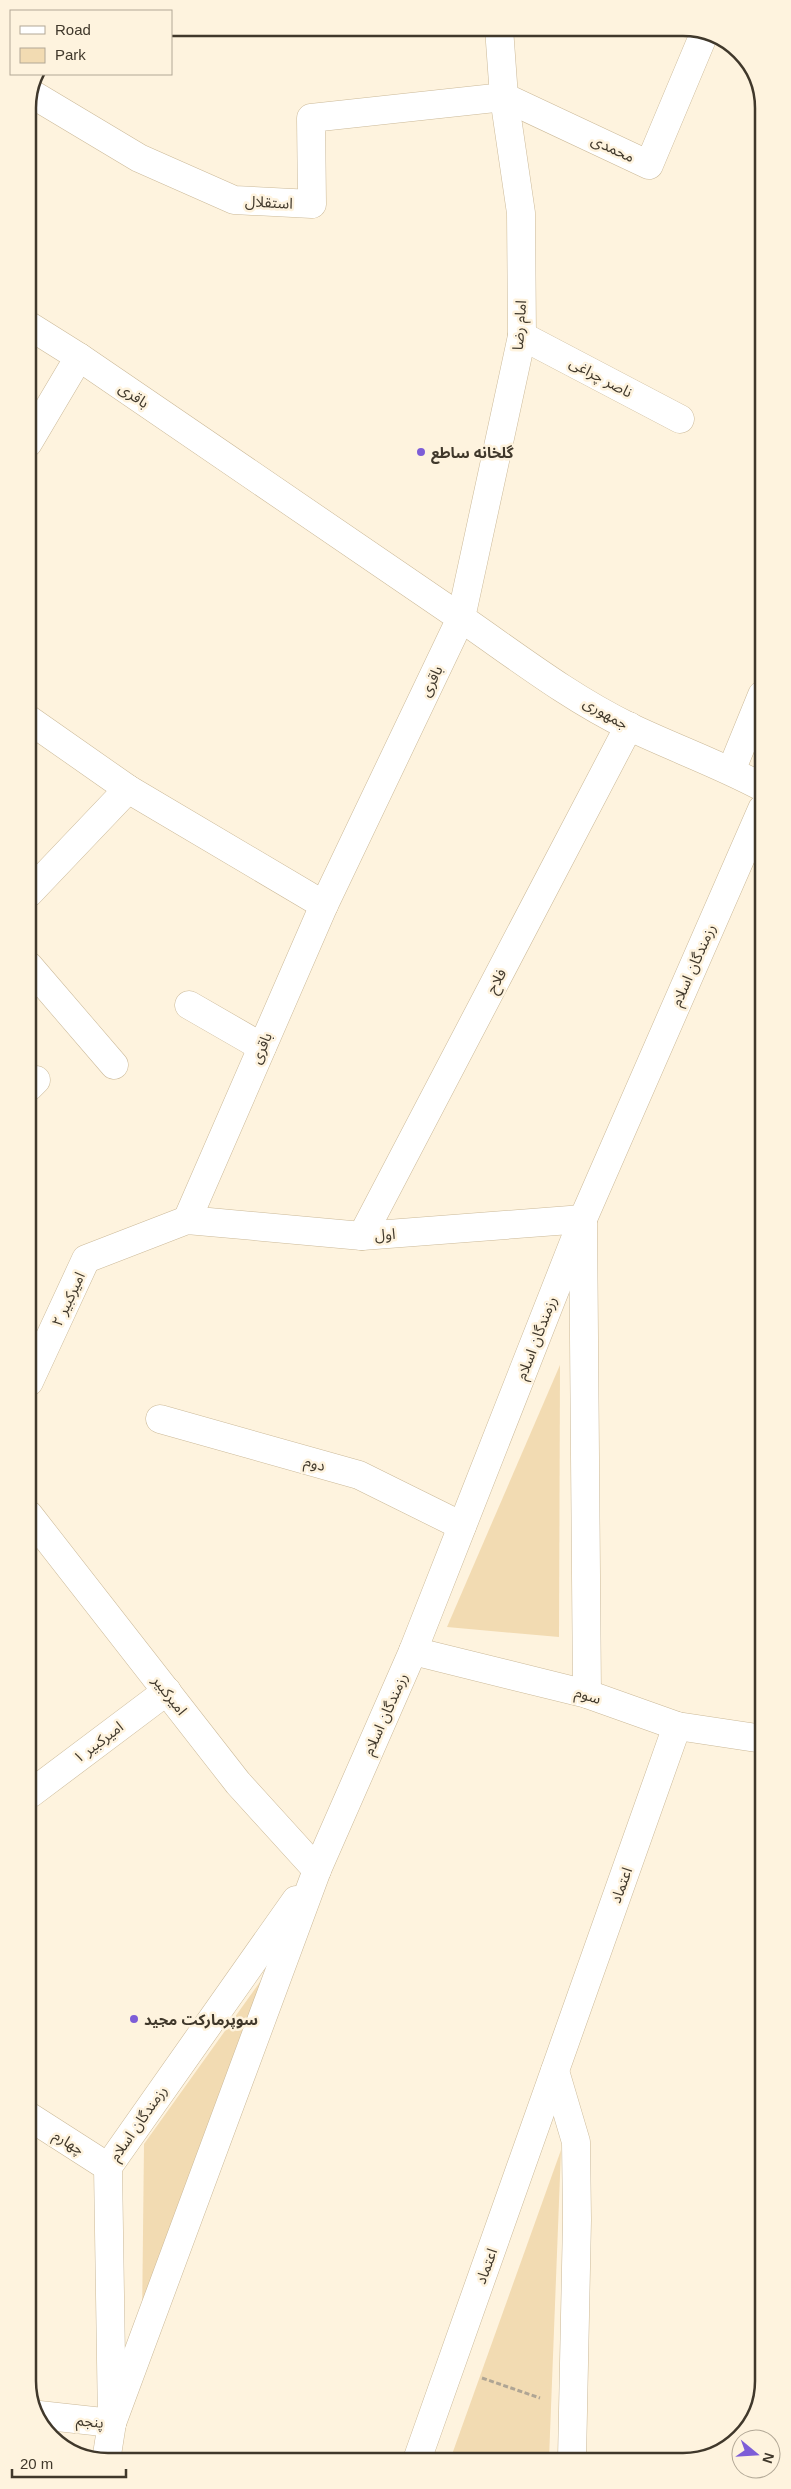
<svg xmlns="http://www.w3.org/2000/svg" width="791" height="2489" font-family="Helvetica,'Noto Sans Arabic',sans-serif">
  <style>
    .green { fill: #f2dbb2 }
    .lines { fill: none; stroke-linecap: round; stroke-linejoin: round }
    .street-casing { stroke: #cbb998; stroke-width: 29 }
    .secondary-casing { stroke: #cbb998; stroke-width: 29 }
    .path { stroke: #afa594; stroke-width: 3; stroke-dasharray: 5 2.5; stroke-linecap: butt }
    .street { stroke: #fff; stroke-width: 28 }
    .secondary { stroke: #fff; stroke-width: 28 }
    .poi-dot { fill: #7d5dd7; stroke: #fef3de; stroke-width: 2 }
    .labels { text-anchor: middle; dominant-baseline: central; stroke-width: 5; stroke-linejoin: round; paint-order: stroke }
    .street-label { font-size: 15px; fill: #40382b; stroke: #fef3de }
    .poi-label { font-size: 15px; font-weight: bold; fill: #40382b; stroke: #fef3de; text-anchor: start }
    .rim { fill: none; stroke: #40382b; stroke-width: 2.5 }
  </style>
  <rect width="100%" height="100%" fill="#fef3de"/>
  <g class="green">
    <polygon points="560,1365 559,1637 447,1627"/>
    <polygon points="265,1975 142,2322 144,2144"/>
    <polygon points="561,2150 549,2459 450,2460"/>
  </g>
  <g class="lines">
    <defs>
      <g id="street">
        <polyline points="32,94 139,158 234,200 312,204 311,118 504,97 649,165 704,34"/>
        <polyline points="28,325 79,357 461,618 324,905 187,1220"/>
        <polyline points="522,336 680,419"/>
        <polyline points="28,443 79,357"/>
        <polyline points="28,719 128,789 324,905"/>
        <polyline points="731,771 762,695"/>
        <polyline points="29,893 128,789"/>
        <polyline points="29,966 114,1065"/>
        <polyline points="189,1005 262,1047"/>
        <polyline points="29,1087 36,1080"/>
        <polyline points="362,1236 629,726"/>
        <polyline points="29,1382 86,1259 187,1220 362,1236 583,1219 587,1694"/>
        <polyline points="160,1419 359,1475 462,1526"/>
        <polyline points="413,1651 587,1694 677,1726 763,1739"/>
        <polyline points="30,1794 167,1691"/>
        <polyline points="555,2071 576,2142 577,2220 572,2459"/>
        <polyline points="30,2117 108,2167"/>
        <polyline points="39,2415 112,2423"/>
        <polyline points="417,2460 677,1726"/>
      </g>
      <g id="secondary">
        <path d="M499 28 504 97 521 213 522 336 461 618C516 656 570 698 630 727 674 748 719 764 762 787"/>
        <polyline points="29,1515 238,1783 317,1870"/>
        <polyline points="112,2423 317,1870 413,1651 583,1219 762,809"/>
        <polyline points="106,2461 112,2423 108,2167 296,1900"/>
      </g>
    </defs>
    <use href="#street" class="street-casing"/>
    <use href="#secondary" class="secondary-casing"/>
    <polyline class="path" points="482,2378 540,2398"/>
    <use href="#street" class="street"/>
    <use href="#secondary" class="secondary"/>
  </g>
  <g class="poi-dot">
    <circle cx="421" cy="452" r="5"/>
    <circle cx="134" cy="2019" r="5"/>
  </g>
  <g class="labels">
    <g class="street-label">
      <text transform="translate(613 148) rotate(25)">محمدی</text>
      <text transform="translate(269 202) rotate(3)">استقلال</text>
      <text transform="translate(519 325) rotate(-86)">امام رضا</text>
      <text transform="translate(601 377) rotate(28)">ناصر چراغی</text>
      <text transform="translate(134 395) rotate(34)">باقری</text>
      <text transform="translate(431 681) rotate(-64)">باقری</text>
      <text transform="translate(606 713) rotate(30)">جمهوری</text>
      <text transform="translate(693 965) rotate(-66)">رزمندگان اسلام</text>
      <text transform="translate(496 981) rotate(-62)">فلاح</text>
      <text transform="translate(261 1048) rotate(-67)">باقری</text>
      <text transform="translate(385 1234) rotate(-4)">اول</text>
      <text transform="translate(68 1299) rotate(-65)">امیرکبیر ۲</text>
      <text transform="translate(536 1338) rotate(-69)">رزمندگان اسلام</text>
      <text transform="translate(315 1463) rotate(16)">دوم</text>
      <text transform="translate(170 1695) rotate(52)">امیرکبیر</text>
      <text transform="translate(588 1695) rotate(17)">سوم</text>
      <text transform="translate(385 1714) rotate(-66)">رزمندگان اسلام</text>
      <text transform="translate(98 1742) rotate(-37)">امیرکبیر ۱</text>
      <text transform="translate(621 1885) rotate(-70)">اعتماد</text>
      <text transform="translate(138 2123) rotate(-55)">رزمندگان اسلام</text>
      <text transform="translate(69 2142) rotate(32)">چهارم</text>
      <text transform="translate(486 2266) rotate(-70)">اعتماد</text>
      <text transform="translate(90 2421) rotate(6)">پنجم</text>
    </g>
    <g class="poi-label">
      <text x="431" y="452">گلخانه ساطع</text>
      <text x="144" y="2019">سوپرمارکت مجید</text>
    </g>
  </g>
  <path d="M0 0H791V2489H0ZM108 36H683A72 72 0 0 1 755 108V2381A72 72 0 0 1 683 2453H108A72 72 0 0 1 36 2381V108A72 72 0 0 1 108 36Z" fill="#fef3de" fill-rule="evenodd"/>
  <path class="rim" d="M108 36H683A72 72 0 0 1 755 108V2381A72 72 0 0 1 683 2453H108A72 72 0 0 1 36 2381V108A72 72 0 0 1 108 36Z"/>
  <rect x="10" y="10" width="162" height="65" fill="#fef3de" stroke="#b2a896"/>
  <rect x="20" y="26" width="25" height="8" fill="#ffffff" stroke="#b2a896"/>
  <text x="55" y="35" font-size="15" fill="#40382b">Road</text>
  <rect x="20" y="48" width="25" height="15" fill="#f2dbb2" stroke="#b2a896"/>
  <text x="55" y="60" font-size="15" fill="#40382b">Park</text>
  <g transform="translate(756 2454) rotate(108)"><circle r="24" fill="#fef3de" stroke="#b2a896"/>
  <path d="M0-4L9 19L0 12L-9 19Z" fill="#7d5dd7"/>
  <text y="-8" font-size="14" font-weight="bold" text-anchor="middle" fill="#40382b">N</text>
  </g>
  <path d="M12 2469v8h114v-8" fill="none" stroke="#40382b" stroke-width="2.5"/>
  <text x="20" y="2469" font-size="15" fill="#40382b" stroke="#fef3de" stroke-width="4" paint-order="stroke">20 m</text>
</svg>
